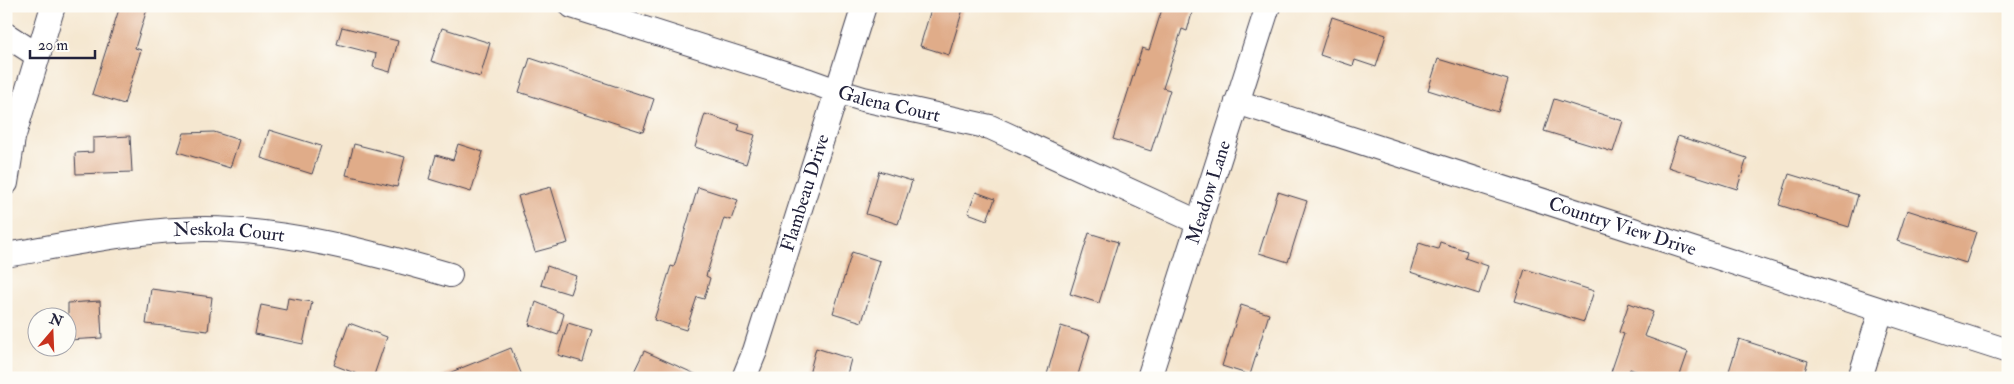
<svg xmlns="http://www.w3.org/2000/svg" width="2014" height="384" font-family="'IM FELL Double Pica',serif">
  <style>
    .building { fill: #e0ac89 }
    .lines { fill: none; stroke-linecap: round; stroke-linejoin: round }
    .street-casing { stroke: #424051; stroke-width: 26 }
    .street { stroke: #fff; stroke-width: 24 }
    .labels { text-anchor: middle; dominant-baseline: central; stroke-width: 5; stroke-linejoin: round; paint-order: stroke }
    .street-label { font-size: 19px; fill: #22223b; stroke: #fdfcf7 }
  </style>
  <rect width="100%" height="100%" fill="#fdfcf7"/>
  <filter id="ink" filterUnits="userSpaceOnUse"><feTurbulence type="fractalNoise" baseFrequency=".02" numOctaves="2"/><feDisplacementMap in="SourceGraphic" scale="10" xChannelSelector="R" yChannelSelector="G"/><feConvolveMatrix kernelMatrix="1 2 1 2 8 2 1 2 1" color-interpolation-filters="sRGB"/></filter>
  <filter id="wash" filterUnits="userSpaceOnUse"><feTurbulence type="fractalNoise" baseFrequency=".0096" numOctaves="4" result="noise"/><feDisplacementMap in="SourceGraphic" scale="20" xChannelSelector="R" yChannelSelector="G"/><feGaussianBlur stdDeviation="1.12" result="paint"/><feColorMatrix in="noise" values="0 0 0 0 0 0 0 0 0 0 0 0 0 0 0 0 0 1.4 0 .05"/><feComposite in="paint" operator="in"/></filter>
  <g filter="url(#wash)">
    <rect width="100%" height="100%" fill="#f5e7d0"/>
    <g id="blocks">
      <g class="building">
        <polygon points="120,6 148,6 135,48 141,50 124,104 92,94"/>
        <polygon points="932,6 964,6 949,55 920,46"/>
        <polygon points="1163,6 1194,6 1187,31 1182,29 1163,88 1170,90 1151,151 1113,139 1142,48 1149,50"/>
        <polygon points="1332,17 1386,35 1376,67 1355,60 1353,66 1320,55"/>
        <polygon points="342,27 398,41 390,72 373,67 376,54 337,44"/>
        <polygon points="442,28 490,43 480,77 431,61"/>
        <polygon points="530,58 654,99 643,132 519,92"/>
        <polygon points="1438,59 1508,80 1498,112 1428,90"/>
        <polygon points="1554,99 1623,121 1613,152 1544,131"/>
        <polygon points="705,114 740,125 738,130 755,135 746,164 695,147"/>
        <polygon points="269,130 321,146 312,174 261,158"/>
        <polygon points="214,132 239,140 230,168 178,152 184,133"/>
        <polygon points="130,136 132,172 76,174 75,153 93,152 93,138"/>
        <polygon points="1678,136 1747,158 1737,189 1668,167"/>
        <polygon points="354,144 405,157 397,187 346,175"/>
        <polygon points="458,144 483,152 471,192 429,179 436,155 453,160"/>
        <polygon points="879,171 912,181 898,224 866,214"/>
        <polygon points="1789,174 1858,195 1849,227 1779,205"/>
        <polygon points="551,187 568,243 535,252 518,196"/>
        <polygon points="698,187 738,200 731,220 724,218 706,276 710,278 704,299 697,297 686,330 654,320 671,266 674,267"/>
        <polygon points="976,192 995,199 987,220 968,213"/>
        <polygon points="1278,192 1307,201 1288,262 1259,253"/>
        <polygon points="1907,210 1976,232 1966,263 1897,241"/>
        <polygon points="1089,233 1118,242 1099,303 1070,294"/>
        <polygon points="1440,242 1467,251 1465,258 1488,266 1479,294 1410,272 1419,243 1438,249"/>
        <polygon points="852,252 880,261 862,322 833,313"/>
        <polygon points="547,266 576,276 570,294 541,285"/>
        <polygon points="1525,269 1594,291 1584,322 1515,301"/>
        <polygon points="151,289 212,297 208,331 146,324"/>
        <polygon points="288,298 312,302 303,344 255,334 261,305 286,310"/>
        <polygon points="100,301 102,338 68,340 68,303"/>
        <polygon points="536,302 564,314 558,335 529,325"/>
        <polygon points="1629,303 1653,312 1644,336 1688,352 1679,378 1656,378 1630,369 1627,377 1611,372 1624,334 1619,332"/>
        <polygon points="1241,305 1269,314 1250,375 1222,366"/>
        <polygon points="349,323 387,337 373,378 367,378 334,365"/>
        <polygon points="568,323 592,330 583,362 558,355"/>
        <polygon points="1061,326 1090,335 1077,378 1046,378"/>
        <polygon points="1739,339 1808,361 1803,378 1752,378 1729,371"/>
        <polygon points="511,348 523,378 439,378 439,377"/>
        <polygon points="816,348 851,359 846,378 808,378"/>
        <polygon points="644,351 704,378 631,378"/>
      </g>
    </g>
  </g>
  <g filter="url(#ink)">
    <use href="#blocks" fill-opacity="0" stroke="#424051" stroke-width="1"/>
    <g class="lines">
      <defs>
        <g id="street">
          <path id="s1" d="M572 6 809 81 837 91 863 99 990 127 1198 222"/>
          <polyline points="6,35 37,55"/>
          <path id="s2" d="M1237 102 2008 351"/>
          <polyline points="6,183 13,138 53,6"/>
          <path id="s3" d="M6 255C70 244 140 229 205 229 288 230 370 252 450 275"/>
          <path id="s4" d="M744 378 755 351 864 6"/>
          <path id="s5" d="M1149 378 1268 6"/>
          <polyline points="1860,378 1881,311"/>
        </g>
      </defs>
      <use href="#street" class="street-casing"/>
      <use href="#street" class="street"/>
    </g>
  </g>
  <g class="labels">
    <g class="street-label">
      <text stroke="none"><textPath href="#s1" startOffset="332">Galena Court</textPath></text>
      <text stroke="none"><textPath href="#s4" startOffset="195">Flambeau Drive</textPath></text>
      <text stroke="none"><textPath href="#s5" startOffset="195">Meadow Lane</textPath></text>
      <text stroke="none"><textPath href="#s2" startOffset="405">Country View Drive</textPath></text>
      <text stroke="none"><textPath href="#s3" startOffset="225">Neskola Court</textPath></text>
    </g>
  </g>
  <rect width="2014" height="384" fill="none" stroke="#fdfcf7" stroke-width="25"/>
  <g transform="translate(52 332) rotate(19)"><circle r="24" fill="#fdfcf7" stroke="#a5a5ac"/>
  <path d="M0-4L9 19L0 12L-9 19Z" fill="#c8321e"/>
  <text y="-8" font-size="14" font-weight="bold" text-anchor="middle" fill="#22223b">N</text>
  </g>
  <path d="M30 50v8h65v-8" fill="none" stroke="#22223b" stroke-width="2.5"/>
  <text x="38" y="50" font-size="15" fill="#22223b" stroke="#fdfcf7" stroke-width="4" paint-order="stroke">20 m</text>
</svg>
